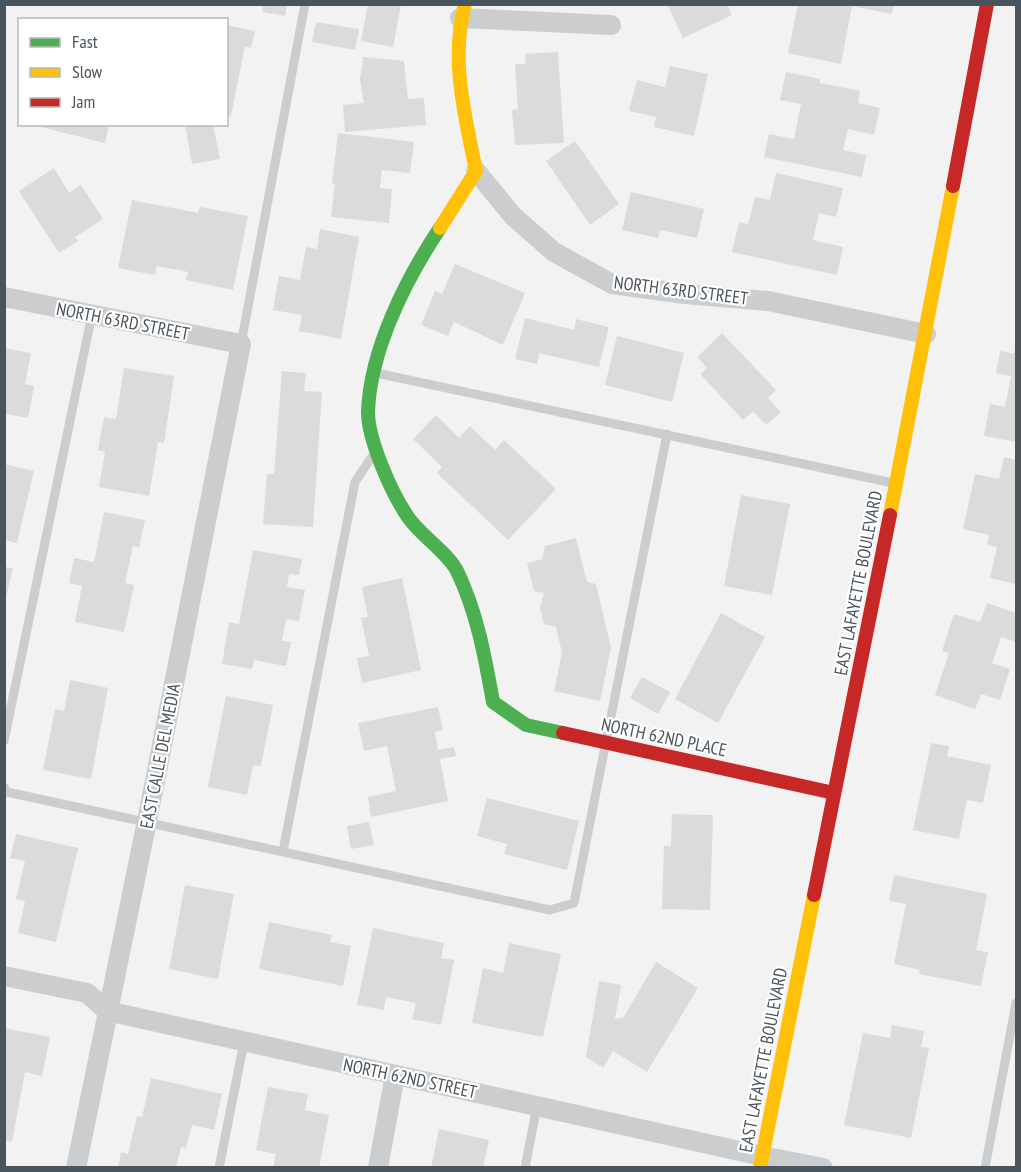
<svg xmlns="http://www.w3.org/2000/svg" width="1021" height="1172" font-family="'PT Sans Narrow',sans-serif">
  <style>
    .building { fill: #dbdbdc }
    .lines { fill: none; stroke-linecap: round; stroke-linejoin: round }
    .lane { stroke: #cccdcf; stroke-width: 9 }
    .street { stroke: #cccdcf; stroke-width: 20 }
    .fast { stroke: #4caf50; stroke-width: 14 }
    .slow { stroke: #ffc107; stroke-width: 14 }
    .jam { stroke: #c62828; stroke-width: 14 }
    .labels { text-anchor: middle; dominant-baseline: central; stroke-width: 4.5; stroke-linejoin: round; paint-order: stroke }
    .street-label { font-size: 18px; fill: #4a545d; stroke: #fff }
  </style>
  <rect width="100%" height="100%" fill="#f2f2f2"/>
  <g class="building">
    <polygon points="263,4 287,4 285,16 262,12"/>
    <polygon points="368,4 401,4 393,47 361,41"/>
    <polygon points="667,4 727,4 732,15 683,38"/>
    <polygon points="798,4 894,4 892,14 852,6 841,64 788,53"/>
    <polygon points="316,22 359,29 355,50 312,42"/>
    <polygon points="226,25 255,31 251,48 245,46 231,116 226,115"/>
    <polygon points="558,52 564,143 515,145 512,110 518,109 515,64 526,64 525,54"/>
    <polygon points="363,57 404,61 408,99 424,98 426,125 345,132 343,105 364,103 360,80"/>
    <polygon points="670,66 708,74 694,136 654,127 656,117 629,111 637,80 665,87"/>
    <polygon points="786,72 820,79 820,83 860,91 858,103 880,108 874,135 848,129 843,150 866,155 862,177 764,157 769,134 794,139 801,104 780,100"/>
    <polygon points="29,124 109,124 105,143"/>
    <polygon points="185,124 213,124 220,159 192,164"/>
    <polygon points="338,133 414,142 410,173 382,170 380,188 392,189 389,223 331,217 335,184 332,184"/>
    <polygon points="575,141 619,204 590,225 546,161"/>
    <polygon points="54,168 69,193 81,185 103,219 75,237 78,241 59,253 19,191"/>
    <polygon points="776,173 843,188 836,217 819,213 813,240 843,247 837,275 732,252 739,222 748,224 755,197 770,200"/>
    <polygon points="631,192 704,209 697,238 660,230 658,238 622,230"/>
    <polygon points="132,200 198,213 200,207 248,216 233,290 186,280 188,272 157,266 155,275 118,268"/>
    <polygon points="320,229 359,237 341,339 299,331 302,315 273,310 279,276 300,280 306,247 317,249"/>
    <polygon points="455,264 525,293 503,345 454,322 448,336 421,325 435,291 442,294"/>
    <polygon points="525,318 574,330 576,319 609,327 599,367 539,353 537,364 515,359"/>
    <polygon points="722,333 776,390 768,398 781,412 766,425 753,411 743,420 700,374 707,368 697,357"/>
    <polygon points="617,336 684,353 672,402 605,385"/>
    <polygon points="1015,345 1016,346 1016,442 984,436 990,404 1005,407 1011,376 996,373 1000,351 1014,354"/>
    <polygon points="4,348 31,353 25,384 34,386 28,418 7,414 4,420"/>
    <polygon points="124,368 174,376 164,443 158,442 149,496 99,487 105,452 98,450 104,417 116,419"/>
    <polygon points="282,371 306,373 304,391 322,392 313,527 263,524 267,474 274,474"/>
    <polygon points="436,415 459,438 470,426 495,450 504,440 556,489 508,540 437,473 442,467 413,439"/>
    <polygon points="1004,457 1016,460 1016,584 990,578 997,547 987,545 989,535 963,529 975,474 999,479"/>
    <polygon points="4,464 34,471 17,543 4,540"/>
    <polygon points="741,495 790,504 772,595 724,586"/>
    <polygon points="104,512 145,520 139,548 133,546 125,583 134,585 124,632 75,622 82,586 69,583 74,558 94,562"/>
    <polygon points="576,538 587,582 596,584 611,648 600,701 554,691 562,653 556,627 544,624 540,608 544,593 534,591 527,563 542,559 545,546"/>
    <polygon points="253,550 302,559 299,575 289,574 287,587 305,590 299,621 286,619 282,641 291,642 286,666 254,660 252,669 222,664 229,622 239,624"/>
    <polygon points="4,567 13,568 5,601 4,601"/>
    <polygon points="402,578 421,670 362,683 357,658 369,656 361,618 368,617 362,587"/>
    <polygon points="987,603 1016,613 1016,642 1001,637 992,663 1010,669 1000,700 981,694 975,709 935,695 949,653 942,651 954,614 980,622"/>
    <polygon points="721,613 765,637 718,723 675,699"/>
    <polygon points="642,677 670,692 658,714 630,698"/>
    <polygon points="70,680 108,688 91,779 43,770 55,709 64,711"/>
    <polygon points="226,696 273,705 261,766 253,765 247,795 208,787"/>
    <polygon points="438,707 443,730 435,732 438,750 454,747 456,756 440,759 448,801 371,817 368,797 396,791 387,746 364,751 358,723"/>
    <polygon points="931,743 949,746 947,756 991,765 983,803 967,800 959,839 913,830"/>
    <polygon points="487,798 579,821 567,870 504,854 507,844 477,836"/>
    <polygon points="672,814 713,815 710,910 662,909 664,846 671,846"/>
    <polygon points="369,822 374,845 351,849 347,826"/>
    <polygon points="16,834 78,848 56,942 18,933 25,901 16,899 25,861 10,858"/>
    <polygon points="894,875 987,894 976,950 988,952 981,986 919,974 920,970 894,964 906,904 889,901"/>
    <polygon points="185,885 234,894 218,979 169,969"/>
    <polygon points="269,922 332,935 330,942 351,946 343,986 259,969"/>
    <polygon points="373,928 444,943 441,958 454,960 441,1025 412,1019 416,1003 386,997 384,1010 357,1005"/>
    <polygon points="509,943 561,954 543,1037 472,1023 483,968 503,973"/>
    <polygon points="656,962 698,988 647,1072 613,1051 603,1068 586,1057 599,981 621,985 615,1019 623,1018"/>
    <polygon points="892,1025 924,1031 921,1047 929,1048 911,1138 844,1125 863,1033 890,1038"/>
    <polygon points="4,1028 50,1037 42,1076 25,1072 12,1142 4,1140"/>
    <polygon points="151,1078 222,1094 214,1130 192,1125 186,1148 181,1147 176,1168 118,1168 121,1152 128,1154 137,1116 142,1117"/>
    <polygon points="268,1087 308,1094 305,1110 329,1115 319,1168 273,1168 276,1154 256,1150"/>
    <polygon points="439,1129 489,1140 483,1168 431,1168"/>
  </g>
  <g class="lines">
    <g class="lane">
      <polyline points="241,344 305,4"/>
      <polyline points="376,373 893,483"/>
      <polyline points="4,741 92,314"/>
      <polyline points="4,787 7,792 550,910 574,903 667,434"/>
      <polyline points="283,851 355,482 371,458"/>
      <polyline points="219,1168 244,1042"/>
      <polyline points="525,1168 537,1106"/>
      <polyline points="985,1168 1016,1003"/>
    </g>
    <g class="street">
      <polyline points="460,18 611,25"/>
      <polyline points="476,171 513,216 554,252 612,284 685,294 768,301 926,334"/>
      <polyline points="4,297 241,344 147,821 76,1168"/>
      <polyline points="4,976 87,993 107,1011 762,1156 823,1168"/>
      <polyline points="378,1168 395,1075"/>
    </g>
    <path class="fast" d="M440 228C406 279 370 350 368 412 368 440 392 494 408 517 420 535 448 553 457 571 477 612 485 657 493 702L526 725 563 733"/>
    <g class="slow">
      <path d="M440 228 476 171C465 116 450 60 465 4"/>
      <polyline points="890,515 953,186"/>
      <polyline points="760,1168 814,895"/>
    </g>
    <g class="jam">
      <polyline points="953,186 987,4"/>
      <polyline points="563,733 834,793"/>
      <polyline points="814,895 890,515"/>
    </g>
  </g>
  <g class="labels">
    <g class="street-label">
      <text transform="translate(681 290) rotate(7)">NORTH 63RD STREET</text>
      <text transform="translate(123 321) rotate(11)">NORTH 63RD STREET</text>
      <text transform="translate(858 583) rotate(-79)">EAST LAFAYETTE BOULEVARD</text>
      <text transform="translate(664 737) rotate(12)">NORTH 62ND PLACE</text>
      <text transform="translate(160 756) rotate(-79)">EAST CALLE DEL MEDIA</text>
      <text transform="translate(763 1060) rotate(-79)">EAST LAFAYETTE BOULEVARD</text>
      <text transform="translate(410 1078) rotate(12)">NORTH 62ND STREET</text>
    </g>
  </g>
  <rect width="1021" height="1172" fill="none" stroke="#4a545d" stroke-width="12"/>
  <rect x="18" y="18" width="210" height="108" fill="#ffffff" stroke="#b7bbbe" stroke-width="1.5"/>
  <rect x="30" y="38" width="30" height="9" fill="#4caf50" stroke="#b7bbbe" stroke-width="1.5"/>
  <text x="72" y="48" font-size="18" fill="#4a545d">Fast</text>
  <rect x="30" y="68" width="30" height="9" fill="#ffc107" stroke="#b7bbbe" stroke-width="1.5"/>
  <text x="72" y="78" font-size="18" fill="#4a545d">Slow</text>
  <rect x="30" y="98" width="30" height="9" fill="#c62828" stroke="#b7bbbe" stroke-width="1.5"/>
  <text x="72" y="108" font-size="18" fill="#4a545d">Jam</text>
</svg>
